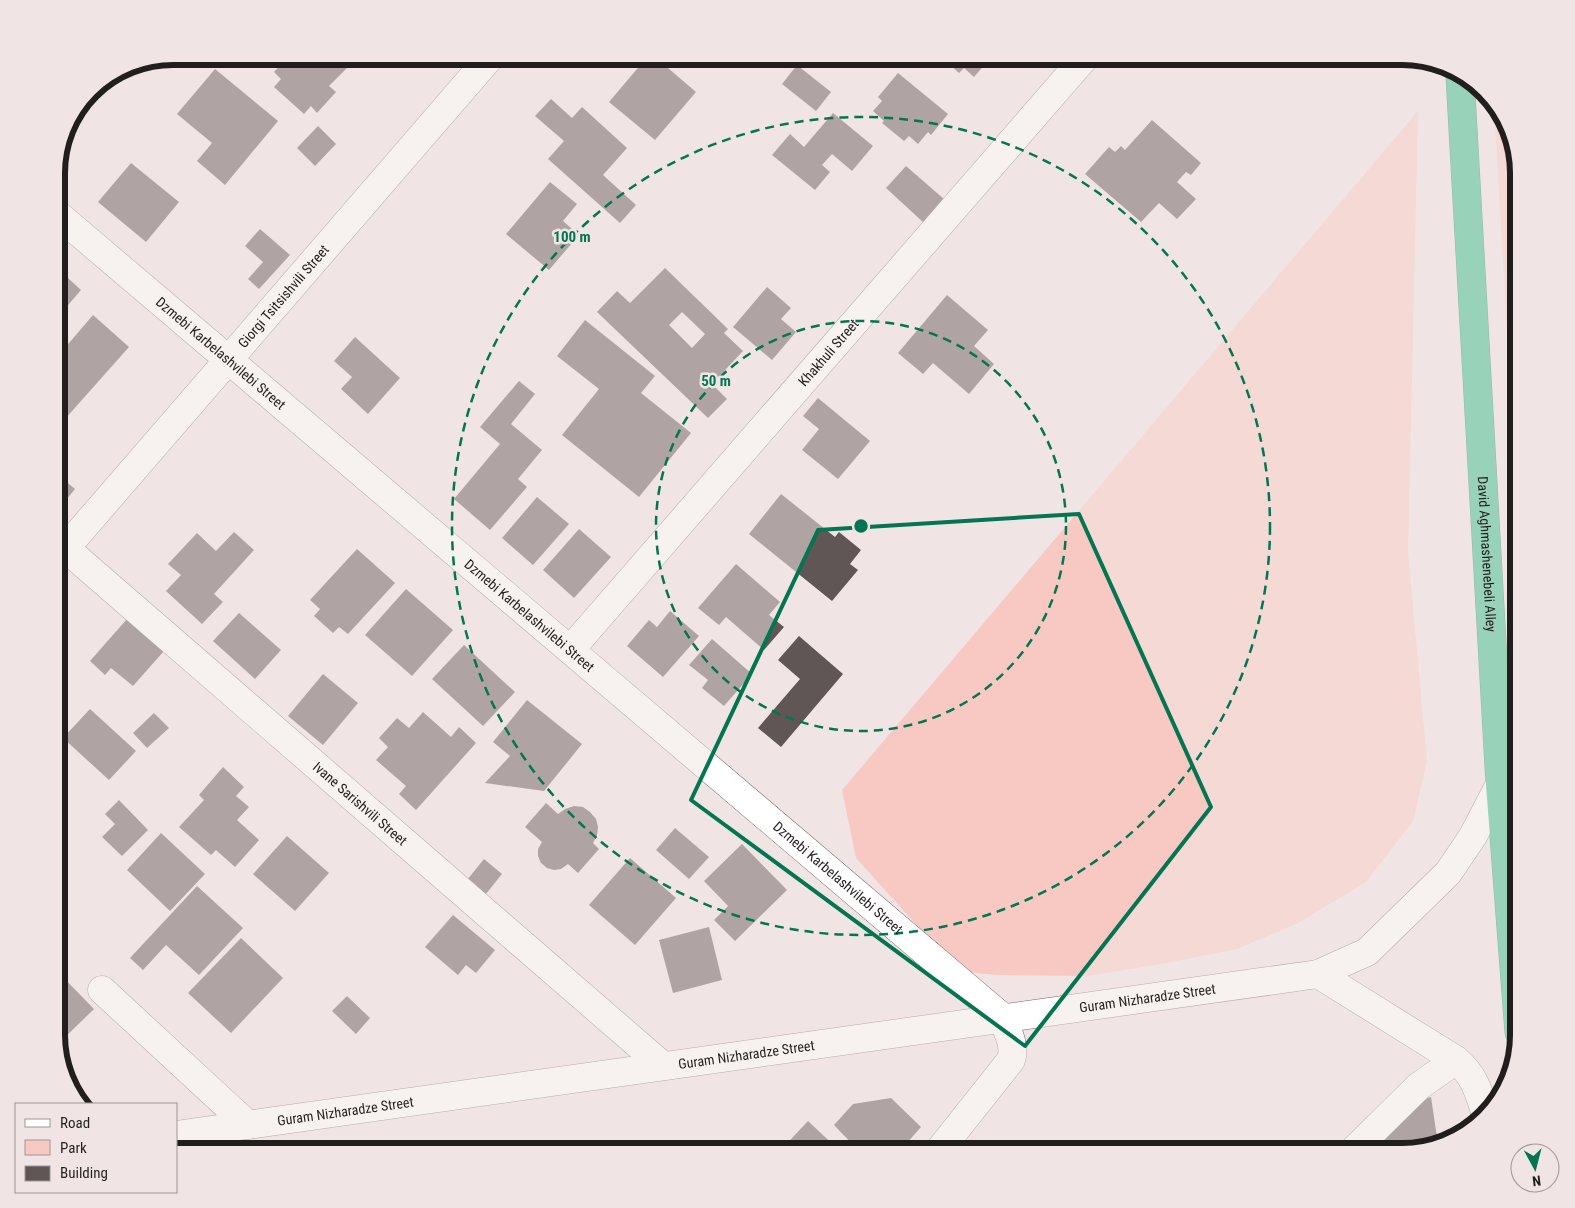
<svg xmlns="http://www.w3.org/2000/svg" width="1575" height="1208" font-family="'Roboto Condensed',sans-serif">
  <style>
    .green { fill: #f8c9c3 }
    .building { fill: #5f5655; fill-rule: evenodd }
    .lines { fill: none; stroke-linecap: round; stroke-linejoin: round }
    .minor-casing { stroke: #6f6665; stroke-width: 29 }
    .highway-casing { stroke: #288461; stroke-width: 29 }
    .minor { stroke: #fff; stroke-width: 28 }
    .highway { stroke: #2bbb85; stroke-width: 28 }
    .marked { fill: none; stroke: #037651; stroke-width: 4; stroke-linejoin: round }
    .ring { fill: none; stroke: #037651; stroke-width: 2.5; stroke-dasharray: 9 6 }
    .labels { text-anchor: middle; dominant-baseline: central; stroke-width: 5; stroke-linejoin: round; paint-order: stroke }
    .street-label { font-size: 14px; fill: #221e1e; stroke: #f0e5e4 }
    .rim { fill: none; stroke: #221e1e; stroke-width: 6 }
    .centre { fill: #037651; stroke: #f0e5e4; stroke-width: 2.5 }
    .ring-label { font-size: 15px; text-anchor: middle; font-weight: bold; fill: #037651; stroke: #f0e5e4; stroke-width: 5; stroke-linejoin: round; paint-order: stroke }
  </style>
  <rect width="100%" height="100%" fill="#f0e5e4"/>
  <g class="green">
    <polygon points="1494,105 1507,121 1519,173 1519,538"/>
    <polygon points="1418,111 1408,552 1427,761 1413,821 1366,882 1298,923 1237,949 1156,965 1087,976 996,975 958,971 856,858 842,790"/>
  </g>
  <g class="building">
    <polygon points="288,56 296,56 300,59 303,56 345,56 352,63 329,86 336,92 317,113 311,106 304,114 274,87 281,79 274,72"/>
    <polygon points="648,56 654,56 696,92 655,140 609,102"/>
    <polygon points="940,56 992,56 974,77 964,68 959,73"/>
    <polygon points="1312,56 1401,56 1402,62 1312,67"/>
    <polygon points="797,65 831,92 816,111 782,84"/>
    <polygon points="215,69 278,121 225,185 197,161 212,143 177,114"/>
    <polygon points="898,73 948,114 931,135 928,132 918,144 909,136 904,141 882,123 884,121 873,111 882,101 878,97"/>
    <polygon points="551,99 572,118 582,107 627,148 603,175 636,205 620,223 548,159 564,141 535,116"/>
    <polygon points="833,113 873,146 852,171 832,154 822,165 830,172 815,190 772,155 790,134 804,147"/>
    <polygon points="1152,120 1201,163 1191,175 1186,172 1177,182 1196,199 1177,219 1159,203 1141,222 1085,174 1109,147 1115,152 1121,146 1125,150"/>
    <polygon points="318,126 336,144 315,166 297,148"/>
    <polygon points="131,163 179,202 146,242 98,202"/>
    <polygon points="906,166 945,200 924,223 886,188"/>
    <polygon points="550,182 577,204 563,221 579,235 549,270 506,234"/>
    <polygon points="260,229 290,255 259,289 248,279 263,262 245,246"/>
    <polygon points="57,268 81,290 57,318"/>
    <path d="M665 268 728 329 724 333 743 351 712 384 727 399 708 418 597 312 617 291 630 303ZM682 312 705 334 692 348 669 325Z"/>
    <polygon points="767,287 791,308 781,319 796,332 772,360 733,327"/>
    <polygon points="947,295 988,330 974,346 994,364 969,394 933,363 923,374 898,353"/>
    <polygon points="93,315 129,347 57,428 57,357"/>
    <polygon points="585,320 655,376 641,393 691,433 639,497 562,435 599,389 557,356"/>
    <polygon points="355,337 400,378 368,414 341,389 352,377 334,361"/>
    <polygon points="519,381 535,394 511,424 542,450 518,479 527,487 490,530 454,499 500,444 480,427"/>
    <polygon points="818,398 870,441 838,479 802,450 819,429 803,416"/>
    <polygon points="57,474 75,489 57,511"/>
    <polygon points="781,494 835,537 839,532 861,550 850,564 858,570 832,601 749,534"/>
    <polygon points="537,497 569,524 533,565 502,538"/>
    <polygon points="579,529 611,557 574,598 543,570"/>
    <polygon points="234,532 254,550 214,594 223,602 202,624 166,591 181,575 168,564 197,533 216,551"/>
    <polygon points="357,549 395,583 348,634 339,627 333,633 314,616 320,609 310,600"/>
    <polygon points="736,564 780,602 769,615 784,627 764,650 726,617 719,625 698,608"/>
    <polygon points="406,589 453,630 412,676 365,635"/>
    <polygon points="670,611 699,636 663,677 627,646 649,620 657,627"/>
    <polygon points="239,613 281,650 255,679 213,641"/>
    <polygon points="127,619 164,651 133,686 111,668 105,675 90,661"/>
    <polygon points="799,636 843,674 781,747 758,728 800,679 778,660"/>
    <polygon points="712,639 752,674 724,706 702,688 708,680 689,665"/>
    <polygon points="464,645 515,692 483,726 432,679"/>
    <polygon points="323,674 358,703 323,745 288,716"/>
    <polygon points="527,700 582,744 544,791 485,783 510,756 493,742"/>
    <polygon points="90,709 136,751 109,780 63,738"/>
    <polygon points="423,712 451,737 459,727 476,743 416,810 399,794 406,786 376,760 388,747 379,738 397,718 409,728"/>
    <polygon points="154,713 169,728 147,748 133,733"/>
    <polygon points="223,767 244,787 236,796 249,807 237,820 259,840 235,867 216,850 211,855 179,827 204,800 199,795"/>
    <polygon points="119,800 148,830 122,856 102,837 115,824 105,814"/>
    <polygon points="546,803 558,814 565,809 574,806 583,807 590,812 596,819 598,827 597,836 593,843 599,849 578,873 568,864 561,869 554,870 547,868 541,863 538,856 538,849 542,842 525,827"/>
    <polygon points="675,828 709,857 689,879 656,850"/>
    <polygon points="161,833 205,874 170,911 127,870"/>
    <polygon points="287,836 329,873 295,911 253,874"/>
    <polygon points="742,844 787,890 735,941 714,920 728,906 704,881"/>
    <polygon points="630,858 676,898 635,945 589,905"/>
    <polygon points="484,859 502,874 485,895 467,880"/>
    <polygon points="197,886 243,928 199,975 166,945 143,970 130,958"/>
    <polygon points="453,915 495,950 476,973 466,965 458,975 425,947"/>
    <polygon points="709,927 722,980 673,993 659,940"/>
    <polygon points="241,938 283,978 231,1033 188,993"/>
    <polygon points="56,970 94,1009 57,1045 56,1043"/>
    <polygon points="347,996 370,1018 356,1034 332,1011"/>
    <polygon points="1431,1097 1438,1144 1402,1152 1368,1152 1406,1104"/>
    <polygon points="891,1098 921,1127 899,1152 860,1152 834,1125 853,1104"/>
    <polygon points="808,1121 841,1152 779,1152"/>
    <polygon points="530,1145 540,1152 524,1152"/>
  </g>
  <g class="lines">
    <defs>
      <g id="minor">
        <path id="s1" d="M57 214 1002 1017C1007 1031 1016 1045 1011 1060L938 1152"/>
        <path id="s2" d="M57 541 663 1066"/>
        <path id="s3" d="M57 558 491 56"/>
        <path id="s4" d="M570 650 1086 56"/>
        <path d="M1318 974 1456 1060C1475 1076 1478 1091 1486 1114"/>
        <polyline points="102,990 248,1125"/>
        <path id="s5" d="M176 1135 1318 974 1367 952 1448 873 1473 836 1500 784"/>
        <polyline points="1352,1152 1419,1086 1456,1060"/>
      </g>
      <g id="highway">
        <path id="s6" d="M1460 76 1500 784 1519 1032"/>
      </g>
    </defs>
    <use href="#minor" class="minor-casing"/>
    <use href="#highway" class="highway-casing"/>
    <use href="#minor" class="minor"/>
    <use href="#highway" class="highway"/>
  </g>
  <path d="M0 0H1575V1208H0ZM1079 514 1211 807 1025 1046 691 800 818 530Z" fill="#f0e5e4" fill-opacity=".55" fill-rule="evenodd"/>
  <path class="marked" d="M1079 514 1211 807 1025 1046 691 800 818 530Z"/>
  <g class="ring">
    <circle cx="861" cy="526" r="205"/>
    <circle cx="861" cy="526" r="409"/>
  </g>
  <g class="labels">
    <g class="street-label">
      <text stroke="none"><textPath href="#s3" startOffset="346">Giorgi Tsitsishvili Street</textPath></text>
      <text stroke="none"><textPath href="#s1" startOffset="215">Dzmebi Karbelashvilebi Street</textPath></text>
      <text stroke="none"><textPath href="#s4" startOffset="394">Khakhuli Street</textPath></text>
      <text stroke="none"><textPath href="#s6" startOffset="479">David Aghmashenebeli Alley</textPath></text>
      <text stroke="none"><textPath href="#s1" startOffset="620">Dzmebi Karbelashvilebi Street</textPath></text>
      <text stroke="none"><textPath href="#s2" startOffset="401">Ivane Sarishvili Street</textPath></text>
      <text stroke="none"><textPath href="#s1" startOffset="1025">Dzmebi Karbelashvilebi Street</textPath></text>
      <text stroke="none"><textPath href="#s5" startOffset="981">Guram Nizharadze Street</textPath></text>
      <text stroke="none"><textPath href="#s5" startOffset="576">Guram Nizharadze Street</textPath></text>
      <text stroke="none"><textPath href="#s5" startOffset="171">Guram Nizharadze Street</textPath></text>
    </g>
  </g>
  <path d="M0 0H1575V1208H0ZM173 65H1402A108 108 0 0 1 1510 173V1035A108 108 0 0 1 1402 1143H173A108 108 0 0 1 65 1035V173A108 108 0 0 1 173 65Z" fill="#f0e5e4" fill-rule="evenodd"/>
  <path class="rim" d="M173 65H1402A108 108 0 0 1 1510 173V1035A108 108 0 0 1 1402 1143H173A108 108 0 0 1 65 1035V173A108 108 0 0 1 173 65Z"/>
  <circle cx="861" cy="526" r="8" class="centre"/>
  <g class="ring-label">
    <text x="572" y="242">100 m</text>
    <text x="716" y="386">50 m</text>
  </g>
  <rect x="15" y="1103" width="162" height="90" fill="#f0e5e4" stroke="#9e9595"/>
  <rect x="25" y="1119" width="25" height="8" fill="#ffffff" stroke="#9e9595"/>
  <text x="60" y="1128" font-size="15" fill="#221e1e">Road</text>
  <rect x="25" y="1140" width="25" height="15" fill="#f8c9c3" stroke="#9e9595"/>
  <text x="60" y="1153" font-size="15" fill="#221e1e">Park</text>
  <rect x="25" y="1166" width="25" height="15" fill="#5f5655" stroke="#9e9595"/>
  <text x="60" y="1178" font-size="15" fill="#221e1e">Building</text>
  <g transform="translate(1535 1168) rotate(173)"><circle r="24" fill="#f0e5e4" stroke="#9e9595"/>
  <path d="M0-4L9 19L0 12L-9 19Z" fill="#037651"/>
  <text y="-8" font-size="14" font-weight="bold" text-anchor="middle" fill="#221e1e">N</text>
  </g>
</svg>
